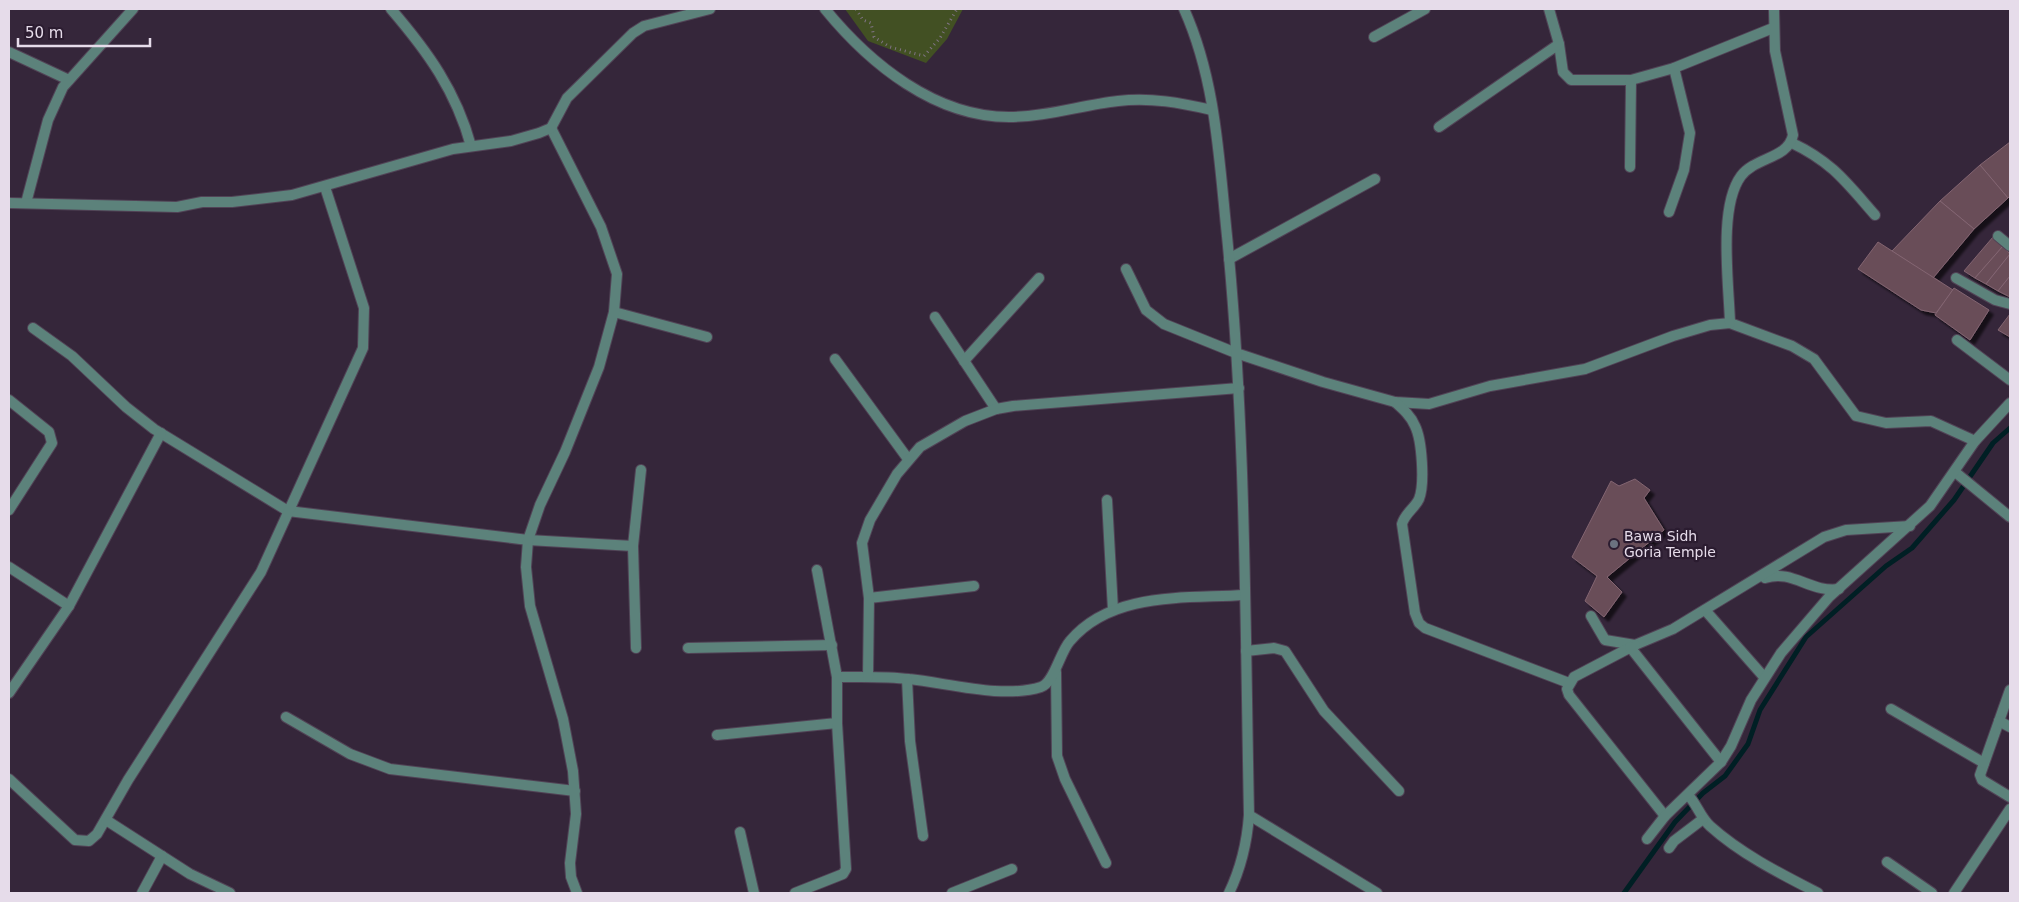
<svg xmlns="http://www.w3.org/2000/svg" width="2019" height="902" font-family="'DejaVu Sans',sans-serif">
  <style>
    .green { fill: #425023 }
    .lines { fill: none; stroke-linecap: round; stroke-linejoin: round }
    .stream { stroke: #001f24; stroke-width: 5 }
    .building { fill: #694d59; stroke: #836571; filter: url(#shadow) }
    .minor-casing { stroke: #514356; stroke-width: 12 }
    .tertiary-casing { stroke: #514356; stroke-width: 12 }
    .path { stroke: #807485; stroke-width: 3; stroke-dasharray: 1 4; stroke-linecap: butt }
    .minor { stroke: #5c827b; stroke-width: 10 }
    .tertiary { stroke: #5c827b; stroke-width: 10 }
    .worship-dot { fill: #6b7280; stroke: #2b1c30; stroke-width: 2 }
    .labels { text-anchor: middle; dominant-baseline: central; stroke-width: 4.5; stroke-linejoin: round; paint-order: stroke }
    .poi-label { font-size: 14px; fill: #e6dcea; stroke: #2b1c30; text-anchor: start }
  </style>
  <defs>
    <filter id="shadow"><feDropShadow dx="4.5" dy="4.5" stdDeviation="1" flood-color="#0009"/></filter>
  </defs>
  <rect width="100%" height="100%" fill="#35263a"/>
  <polygon class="green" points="845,9 963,9 947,39 926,63 868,41"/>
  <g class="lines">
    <polyline class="stream" points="1624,893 1675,822 1703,793 1725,776 1733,765 1748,744 1760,710 1806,637 1886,566 1912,548 1954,500 1993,443 2010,428"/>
  </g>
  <g class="building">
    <polygon points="2010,142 2010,196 2008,198 1980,165"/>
    <polygon points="1980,165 2008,198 1974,229 1940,201"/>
    <polygon points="1940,201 1974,229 1933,278 1892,251"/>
    <polygon points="1993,237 2003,246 1975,278 1964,271"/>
    <polygon points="1878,242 1953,290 1936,313 1921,310 1858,269"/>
    <polygon points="2003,246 2010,254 1986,284 1975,278"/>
    <polygon points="2010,254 2010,276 1998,291 1986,284"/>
    <polygon points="2010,276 2010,297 1998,291"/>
    <polygon points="1954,288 1989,310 1970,340 1935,315"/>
    <polygon points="2010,314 2010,337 1998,330"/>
    <polygon points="1635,479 1650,490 1644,498 1664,530 1607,577 1622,592 1604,617 1585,601 1597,576 1572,557 1611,481 1619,486"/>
  </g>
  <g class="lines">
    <defs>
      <g id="minor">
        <path d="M391 9C428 52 456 91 471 146"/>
        <polyline points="1374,37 1425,9"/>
        <polyline points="1559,44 1563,72 1571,80 1631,80"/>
        <polyline points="9,52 69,80"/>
        <polyline points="1439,127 1559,44 1549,9"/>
        <path d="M1792 143C1832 162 1846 182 1875 215"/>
        <polyline points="1630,167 1631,80 1674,68 1773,28"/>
        <polyline points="26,203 48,120 63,87 133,9"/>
        <polyline points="1669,212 1684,170 1690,133 1674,68"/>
        <polyline points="1998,236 2010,246"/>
        <polyline points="1229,259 1375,179"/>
        <polyline points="1126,269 1146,310 1164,324 1236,353 1323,382 1395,402 1429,404 1490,386 1585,369 1673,336 1710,325 1730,323 1792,346 1814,359 1856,416 1886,423 1931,421 1975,441"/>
        <polyline points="1956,278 1995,300 2010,304"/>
        <polyline points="614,312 707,337"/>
        <polyline points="935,317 996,409"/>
        <path d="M1730 323C1729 285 1718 207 1741 176 1755 157 1788 159 1793 135L1775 51 1774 9"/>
        <polyline points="33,328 72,356 126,407 154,429 288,511 528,540 633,546"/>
        <polyline points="1957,340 2010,380"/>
        <polyline points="835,359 908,459"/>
        <polyline points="964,361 1039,278"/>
        <polyline points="9,400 49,432 52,443 9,510"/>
        <path d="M1395 402C1403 409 1411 416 1415 426 1422 440 1425 484 1419 499 1415 508 1405 513 1402 524L1415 613 1419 623 1425 628 1569 683"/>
        <polyline points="1955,472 2010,517"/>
        <polyline points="1107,500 1113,610"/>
        <polyline points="9,567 69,606"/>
        <path d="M1765 578C1793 569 1810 593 1839 589"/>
        <polyline points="869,598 974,586"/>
        <polyline points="1705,610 1764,677"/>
        <polyline points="1591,616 1605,640 1635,645 1673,629 1824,537 1846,530 1910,526"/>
        <polyline points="1635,645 1574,677 1567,689 1569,695 1665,816"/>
        <polyline points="1630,647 1721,762"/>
        <polyline points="636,648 633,546 641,470"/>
        <polyline points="688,648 832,645"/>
        <polyline points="1246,651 1274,648 1285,651 1324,711 1399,791"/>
        <polyline points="1056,672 1057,756 1065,779 1106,863"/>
        <path d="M837 677C861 677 885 676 909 679 948 683 1003 699 1041 687 1054 683 1060 652 1070 641 1112 591 1186 599 1244 595"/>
        <polyline points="868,677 869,598 862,543 870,520 897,474 920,447 965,421 996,409 1013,406 1239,388"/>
        <polyline points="907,679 910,741 923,836"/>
        <polyline points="2010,690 1980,775 1982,780 2010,797"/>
        <polyline points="9,693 69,606 161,433"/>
        <polyline points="1891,709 1984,763"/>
        <polyline points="286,717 350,754 390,769 575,791"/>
        <polyline points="1999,721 2010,727"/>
        <polyline points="717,735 837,723"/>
        <polyline points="9,779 75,840 89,841 97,834 128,780 261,572 363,348 364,308 325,187"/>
        <path d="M1688 795C1697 804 1700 817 1710 826 1741 854 1781 874 1818 893"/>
        <polyline points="1249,815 1377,893"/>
        <polyline points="106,820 190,874 230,893"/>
        <polyline points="740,832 754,893"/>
        <polyline points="1647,839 1665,816 1721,762 1731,746 1751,700 1781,653 1829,597 1930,506 1975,441 2010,403"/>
        <polyline points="1669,848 1674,841 1703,819"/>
        <polyline points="1887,862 1932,893"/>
        <polyline points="142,893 162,856"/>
        <polyline points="795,893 843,874 846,869 837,723 837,677 817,570"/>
        <polyline points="952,893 1012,869"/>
        <polyline points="1954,893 2010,809"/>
      </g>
      <g id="tertiary">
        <path d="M825 9C870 64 935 117 1009 117 1045 117 1082 105 1118 101 1151 97 1181 103 1212 110"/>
        <path d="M1184 9C1216 80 1219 159 1227 236 1246 428 1245 622 1249 815 1247 843 1241 868 1229 893"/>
        <polyline points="551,128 601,227 617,274 614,312 599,367 565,452 540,505 528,540 526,567 530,606 563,719 573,771 576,814 570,863 571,877 577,893"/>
        <polyline points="9,203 177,207 202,202 232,202 292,195 453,149 511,141 539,133 551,128 567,98 633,33 644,26 710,9"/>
      </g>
    </defs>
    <use href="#minor" class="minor-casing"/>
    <use href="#tertiary" class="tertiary-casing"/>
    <polyline class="path" points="856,9 863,20 871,23 874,37 890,47 924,56 940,38 957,9"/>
    <use href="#minor" class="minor"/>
    <use href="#tertiary" class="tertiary"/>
  </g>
  <circle class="worship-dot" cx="1614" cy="544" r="5"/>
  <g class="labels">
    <g class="poi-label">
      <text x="1624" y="536">Bawa Sidh<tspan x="1624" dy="16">Goria Temple</tspan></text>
    </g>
  </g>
  <rect width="2019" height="902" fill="none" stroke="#e6dcea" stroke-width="20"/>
  <path d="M18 38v8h132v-8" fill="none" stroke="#e6dcea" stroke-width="2.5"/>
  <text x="25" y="38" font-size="15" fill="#e6dcea" stroke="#2b1c30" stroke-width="4" paint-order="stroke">50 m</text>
</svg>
